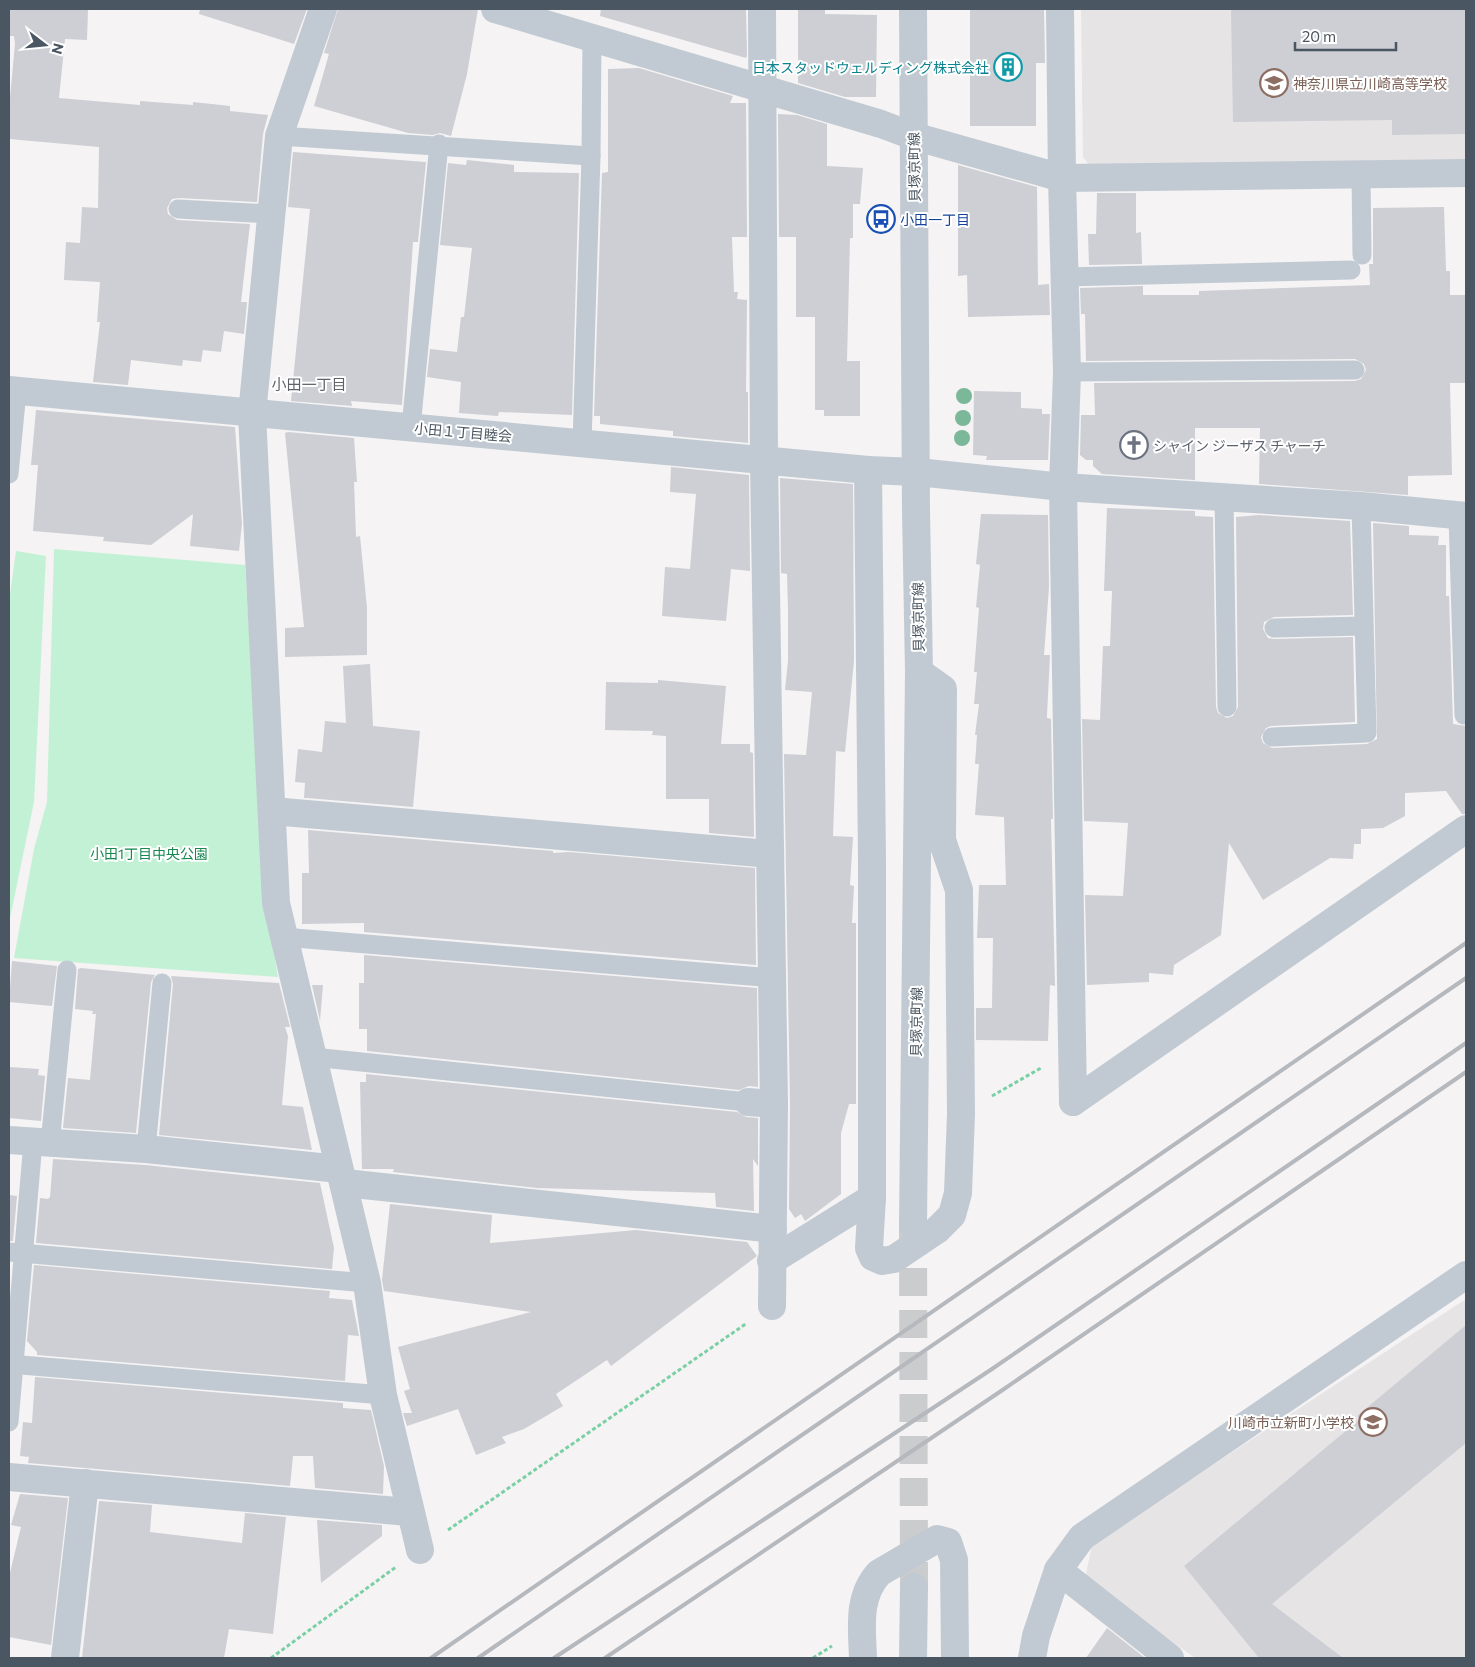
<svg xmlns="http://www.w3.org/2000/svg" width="1475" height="1667" font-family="Commissioner,'Noto Sans JP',sans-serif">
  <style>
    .education { fill: #e6e4e5 }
    .green { fill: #c3f1d5 }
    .building { fill: #cdcfd5 }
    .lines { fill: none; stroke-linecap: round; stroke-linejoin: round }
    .tertiary-tunnel { stroke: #caccce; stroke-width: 28; stroke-dasharray: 28 14; stroke-linecap: butt }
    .path { stroke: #7ad0a6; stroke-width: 3; stroke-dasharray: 4 2.5; stroke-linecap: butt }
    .service { stroke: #c1cad2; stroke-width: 19 }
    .minor { stroke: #c1cad2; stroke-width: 28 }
    .tertiary { stroke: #c1cad2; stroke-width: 28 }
    .rail { stroke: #b5b8bd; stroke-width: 4 }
    .tree { fill: #7bb799 }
    .labels { text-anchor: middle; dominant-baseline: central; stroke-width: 4; stroke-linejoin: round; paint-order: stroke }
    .culture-label { font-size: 14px; fill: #0d838f; stroke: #fff; text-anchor: end }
    .education-label { font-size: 14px; fill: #785e54; stroke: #fff; text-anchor: start }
    .street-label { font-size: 14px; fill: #4a5661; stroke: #fff }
    .transit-label { font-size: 14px; fill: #164399; stroke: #fff; text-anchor: start }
    .worship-label { font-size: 14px; fill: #5b616d; stroke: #fff; text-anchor: start }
    .park-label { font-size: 14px; fill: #17864f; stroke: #fff }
    .neighbourhood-label { font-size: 15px; fill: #5f6368; stroke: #fff }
  </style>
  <rect width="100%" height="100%" fill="#f5f3f3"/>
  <g class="education">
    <polygon points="1081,9 1466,9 1466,160 1090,166 1083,157"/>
    <polygon points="1466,1299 1466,1658 1195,1658 1085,1579 1092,1544"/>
  </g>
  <g class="green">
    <polygon points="54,549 245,565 266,910 278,977 14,958 34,849 47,802"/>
    <polygon points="16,551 46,556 34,802 9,923 9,602"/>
  </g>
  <g class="building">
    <polygon points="9,9 88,9 87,40 65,39 59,98 140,105 140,101 193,105 193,102 230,106 230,111 268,115 263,134 257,202 179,198 172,199 167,208 168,214 177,220 250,224 241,302 247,302 244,334 224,331 221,352 203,350 201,362 183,360 182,366 131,360 128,385 93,382 100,322 97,322 100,282 64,280 66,242 80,243 82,207 98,208 99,147 9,139 9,108 15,44 14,36 9,36"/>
    <polygon points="200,9 307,9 294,44 199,14"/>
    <polygon points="338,9 478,9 467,74 451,136 440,133 433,135 408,133 314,106 329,54 324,53"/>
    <polygon points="601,9 746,9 747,56 746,58 600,16"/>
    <polygon points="798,9 825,9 825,14 877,15 876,97 845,97 798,83"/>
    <polygon points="970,9 1044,9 1045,63 1036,63 1036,126 970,126"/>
    <polygon points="1231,9 1466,9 1466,134 1392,135 1392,120 1233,122"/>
    <polygon points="639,68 733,96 730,103 746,103 747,237 732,237 734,292 738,292 737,299 747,300 746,392 748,392 748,443 673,436 673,431 600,424 600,416 594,416 602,173 608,172 608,69"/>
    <polygon points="778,114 797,115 827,124 827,166 863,168 860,204 853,204 853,238 850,238 847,361 860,361 860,416 824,416 824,410 815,410 815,317 796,317 796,237 779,237"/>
    <polygon points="293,152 426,162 418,242 413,242 402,405 351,401 352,406 291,401 310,209 288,207"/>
    <polygon points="467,160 514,165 514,172 579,173 572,415 499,412 498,416 459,413 461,382 427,377 430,349 457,352 461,317 464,317 472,248 440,245 448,163 466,165"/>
    <polygon points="958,165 1037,187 1038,285 1049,284 1050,315 968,317 967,275 958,276"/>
    <polygon points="1097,193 1136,193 1136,233 1141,232 1142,264 1089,265 1088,234 1096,234"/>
    <polygon points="1444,207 1446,271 1450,271 1450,295 1466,295 1466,383 1450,383 1452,475 1408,476 1408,495 1259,484 1260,428 1195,428 1195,480 1102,474 1093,466 1093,460 1086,460 1080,455 1081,415 1095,415 1094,383 1355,381 1361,379 1366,370 1364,364 1355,359 1086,361 1085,314 1081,314 1080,288 1143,286 1143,295 1199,295 1199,291 1370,285 1369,264 1373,264 1373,208"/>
    <polygon points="974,391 1021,392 1021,408 1042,409 1042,414 1050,414 1048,460 986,460 987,456 973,455"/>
    <polygon points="36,410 235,427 242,524 239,551 190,546 193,514 151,545 103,541 104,537 33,531 38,465 31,465"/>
    <polygon points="288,432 354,438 357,482 354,482 356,537 360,536 367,608 367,655 285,657 285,628 304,627 285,433"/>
    <polygon points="671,467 749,475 750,571 731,569 726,621 662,616 665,567 690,569 696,494 670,492"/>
    <polygon points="780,478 853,484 854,661 845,752 836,751 833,836 853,837 850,885 854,886 852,923 856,923 856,1104 849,1104 841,1133 841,1194 805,1221 801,1214 795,1218 789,1209 790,1104 784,754 806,755 812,692 785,690 788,661 788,609 787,574 781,573"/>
    <polygon points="1107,508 1195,511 1195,516 1213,517 1216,707 1218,713 1227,718 1233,716 1238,707 1236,517 1259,515 1350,521 1353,615 1274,617 1264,622 1263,629 1268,638 1274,639 1353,637 1355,722 1271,726 1266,728 1261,737 1263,743 1272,748 1367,744 1377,739 1373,523 1409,526 1409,535 1439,536 1438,545 1446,545 1446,596 1449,596 1453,724 1466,726 1466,814 1462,814 1446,791 1405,793 1405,816 1383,828 1361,829 1361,844 1354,844 1353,859 1330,858 1263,900 1229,843 1221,935 1174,965 1173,975 1149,973 1149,982 1087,985 1085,895 1123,896 1128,823 1084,821 1082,719 1100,720 1103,646 1110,646 1112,591 1104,591"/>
    <polygon points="981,514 1048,515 1049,587 1044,655 1050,655 1047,715 1047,718 1051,719 1053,819 1051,819 1055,986 1050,985 1048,1041 976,1040 976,1008 992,1008 993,938 977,938 979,885 1006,885 1004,817 975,815 979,764 975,764 977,735 975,735 979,704 974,704 977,672 974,672 979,608 976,607 980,565 976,564"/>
    <polygon points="370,664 373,726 420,731 413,807 307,798 304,798 305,783 295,782 298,749 322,752 325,721 346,723 343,666"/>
    <polygon points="658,680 726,686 721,744 750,744 750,752 753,753 754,837 709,833 709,799 666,799 666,736 652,735 653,731 605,730 606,682 658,683"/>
    <polygon points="308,830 553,851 553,853 569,852 755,868 756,965 364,932 364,923 302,924 302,873 309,873"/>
    <polygon points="364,955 757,988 758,1087 749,1086 739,1090 367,1051 367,1029 359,1029 359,983 364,983"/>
    <polygon points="12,961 57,966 52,1006 9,1002"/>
    <polygon points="81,968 155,975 151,982 136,1133 63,1128 68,1078 90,1080 96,1014 92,1014 93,1011 75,1009 78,969"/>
    <polygon points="171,976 279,983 290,1027 285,1027 288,1036 282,1105 303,1107 312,1150 159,1135 173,984"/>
    <polygon points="312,985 323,985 320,1021"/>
    <polygon points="9,1067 39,1069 38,1075 45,1076 41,1121 9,1118"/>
    <polygon points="366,1074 737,1112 746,1117 758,1118 758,1166 753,1159 754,1211 716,1207 715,1193 537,1188 393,1172 394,1169 362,1169 360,1082 366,1082"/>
    <polygon points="53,1159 145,1165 320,1183 334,1248 332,1269 36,1243 40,1198 48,1199 50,1197"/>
    <polygon points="9,1195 17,1196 13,1241 9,1241"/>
    <polygon points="390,1204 492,1215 490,1243 636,1230 747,1242 757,1256 611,1366 607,1360 556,1394 563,1406 524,1429 502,1437 506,1443 476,1455 458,1409 407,1426 403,1413 412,1413 404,1391 410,1389 398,1347 531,1312 384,1291 382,1280"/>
    <polygon points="34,1265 330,1291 329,1298 352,1300 359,1336 348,1335 345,1381 37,1355 37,1352 27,1341"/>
    <polygon points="1466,1325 1466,1443 1272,1604 1343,1658 1259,1658 1184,1566 1360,1419 1357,1416"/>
    <polygon points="35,1377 343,1403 343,1408 371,1410 384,1466 383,1494 315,1488 313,1456 293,1456 290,1486 28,1463 29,1457 20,1456 23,1422 32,1423"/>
    <polygon points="20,1494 68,1498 51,1645 9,1637 9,1577 21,1527 11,1525"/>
    <polygon points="99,1501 152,1505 150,1532 242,1543 245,1513 286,1517 273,1634 229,1629 224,1658 82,1658"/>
    <polygon points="317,1520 382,1525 382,1536 321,1583"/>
    <polygon points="1107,1628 1145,1658 1086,1658"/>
  </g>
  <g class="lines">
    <polyline class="tertiary-tunnel" points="913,1226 914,1587"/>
    <g class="path">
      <polyline points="992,1096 1041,1068"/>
      <polyline points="448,1530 747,1323"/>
      <polyline points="271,1658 396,1567"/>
      <polyline points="813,1658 832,1646"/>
    </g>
    <g class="service">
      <polyline points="279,136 591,156"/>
      <polyline points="1361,174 1362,255"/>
      <polyline points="178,209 272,214"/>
      <polyline points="1064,277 1351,270"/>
      <polyline points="1067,372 1355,370"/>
      <polyline points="411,427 439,144"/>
      <polyline points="582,444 591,156 592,38"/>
      <polyline points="9,474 17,391"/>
      <polyline points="1224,496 1227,707"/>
      <polyline points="1458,516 1464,715"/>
      <polyline points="1274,628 1364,626"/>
      <polyline points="1272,737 1367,733 1361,506"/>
      <polyline points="283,937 772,978"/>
      <polyline points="313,1057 748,1102"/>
      <polyline points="50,1144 67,970"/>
      <polyline points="146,1149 162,983"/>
      <polyline points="9,1252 367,1283"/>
      <polyline points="9,1364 383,1395"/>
      <polyline points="9,1422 33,1142"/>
    </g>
    <g class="minor">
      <polyline points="323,9 279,136 252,414 276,903 367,1283 383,1395 420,1550"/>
      <polyline points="495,9 881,124 913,136 1062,178 1466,173"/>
      <polyline points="762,9 764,461 774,1104 772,1306"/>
      <polyline points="1060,9 1062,178 1067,372 1063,487 1073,1102"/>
      <polyline points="9,390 868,470 917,472"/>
      <polyline points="868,470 872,862 872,1198 869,1248 873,1257 882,1261 894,1259 937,1230 952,1215 958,1193 961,1114 959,890 942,840 943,689 919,672"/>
      <polyline points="1063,487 1361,506 1466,516"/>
      <polyline points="272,811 770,854"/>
      <polyline points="748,1102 774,1104"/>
      <polyline points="1073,1102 1466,829"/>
      <polyline points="9,1140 146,1149 339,1169"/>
      <polyline points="345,1183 773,1229"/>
      <polyline points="771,1261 872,1198"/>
      <polyline points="9,1477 409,1512"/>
      <polyline points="65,1658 85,1483"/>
      <path d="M863 1658C862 1628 857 1597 879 1573L937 1539 948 1542 954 1560 955 1658"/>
      <polyline points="1170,1658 1058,1570 1082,1537 1466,1275"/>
    </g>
    <g class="tertiary">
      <polyline points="913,9 916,511 919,672 913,1225"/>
      <polyline points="917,472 1063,487"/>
      <polyline points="913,1658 914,1587"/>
      <polyline points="1032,1658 1036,1636 1058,1570"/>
    </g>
    <g class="rail">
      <polyline points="431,1658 1466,943"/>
      <polyline points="478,1658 1466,978"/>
      <polyline points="554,1658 992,1369 1466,1043"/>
      <polyline points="605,1658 1004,1389 1466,1072"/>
    </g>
  </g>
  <g class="tree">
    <circle cx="964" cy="396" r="8"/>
    <circle cx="963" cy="418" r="8"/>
    <circle cx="962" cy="438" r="8"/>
  </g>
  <defs>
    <symbol id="building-ring" viewBox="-11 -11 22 22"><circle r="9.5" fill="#fff" stroke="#0f9aa8" stroke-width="1.5"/><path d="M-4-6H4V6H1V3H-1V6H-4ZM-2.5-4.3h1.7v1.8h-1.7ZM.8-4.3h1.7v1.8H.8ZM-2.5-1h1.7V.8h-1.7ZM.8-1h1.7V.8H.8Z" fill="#0f9aa8"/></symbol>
    <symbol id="school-ring" viewBox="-11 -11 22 22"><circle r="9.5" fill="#fff" stroke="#8d6e63" stroke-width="1.5"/><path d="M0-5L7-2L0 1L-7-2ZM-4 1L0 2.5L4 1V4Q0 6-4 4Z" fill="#8d6e63"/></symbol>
    <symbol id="bus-ring" viewBox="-11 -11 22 22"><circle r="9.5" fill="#fff" stroke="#1a4fb4" stroke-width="1.5"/><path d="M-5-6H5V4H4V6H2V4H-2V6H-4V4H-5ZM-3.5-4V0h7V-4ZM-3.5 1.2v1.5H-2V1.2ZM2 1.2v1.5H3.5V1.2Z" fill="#1a4fb4"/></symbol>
    <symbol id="church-ring" viewBox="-11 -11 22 22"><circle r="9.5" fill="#fff" stroke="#6b7280" stroke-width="1.5"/><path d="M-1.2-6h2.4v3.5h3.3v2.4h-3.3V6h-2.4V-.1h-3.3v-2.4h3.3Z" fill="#6b7280"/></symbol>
  </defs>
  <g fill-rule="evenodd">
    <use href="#building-ring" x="992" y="51" width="32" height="32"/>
    <use href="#school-ring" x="1258" y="67" width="32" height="32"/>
    <use href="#bus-ring" x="865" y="203" width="32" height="32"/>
    <use href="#church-ring" x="1118" y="429" width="32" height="32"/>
    <use href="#school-ring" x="1357" y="1406" width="32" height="32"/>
  </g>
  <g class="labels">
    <g class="culture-label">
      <text x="989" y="67">日本スタッドウェルディング株式会社</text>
    </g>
    <g class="education-label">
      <text x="1293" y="83">神奈川県立川崎高等学校</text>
      <text x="1354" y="1422" text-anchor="end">川崎市立新町小学校</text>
    </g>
    <g class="street-label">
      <text transform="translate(914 167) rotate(-91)">貝塚京町線</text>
      <text transform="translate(463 432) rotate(5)">小田１丁目睦会</text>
      <text transform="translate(918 617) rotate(-91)">貝塚京町線</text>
      <text transform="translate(916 1022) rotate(-89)">貝塚京町線</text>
    </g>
    <g class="transit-label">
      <text x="900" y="219">小田一丁目</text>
    </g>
    <g class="worship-label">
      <text x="1153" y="445">シャイン ジーザス チャーチ</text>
    </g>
    <g class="park-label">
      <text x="149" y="853">小田1丁目中央公園</text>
    </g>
    <g class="neighbourhood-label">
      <text x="309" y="384">小田一丁目</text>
    </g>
  </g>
  <rect width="1475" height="1667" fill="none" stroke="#4a5661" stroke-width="20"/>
  <g transform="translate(45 45) rotate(106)" stroke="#ffffff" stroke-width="4" paint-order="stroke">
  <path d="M0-4L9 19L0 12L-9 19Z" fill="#4a5661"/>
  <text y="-8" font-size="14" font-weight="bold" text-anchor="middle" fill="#4a5661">N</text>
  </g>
  <path d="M1295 42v8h101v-8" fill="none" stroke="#4a5661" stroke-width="2.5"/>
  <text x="1302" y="42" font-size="15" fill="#4a5661" stroke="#ffffff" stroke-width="4" paint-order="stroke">20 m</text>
</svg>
